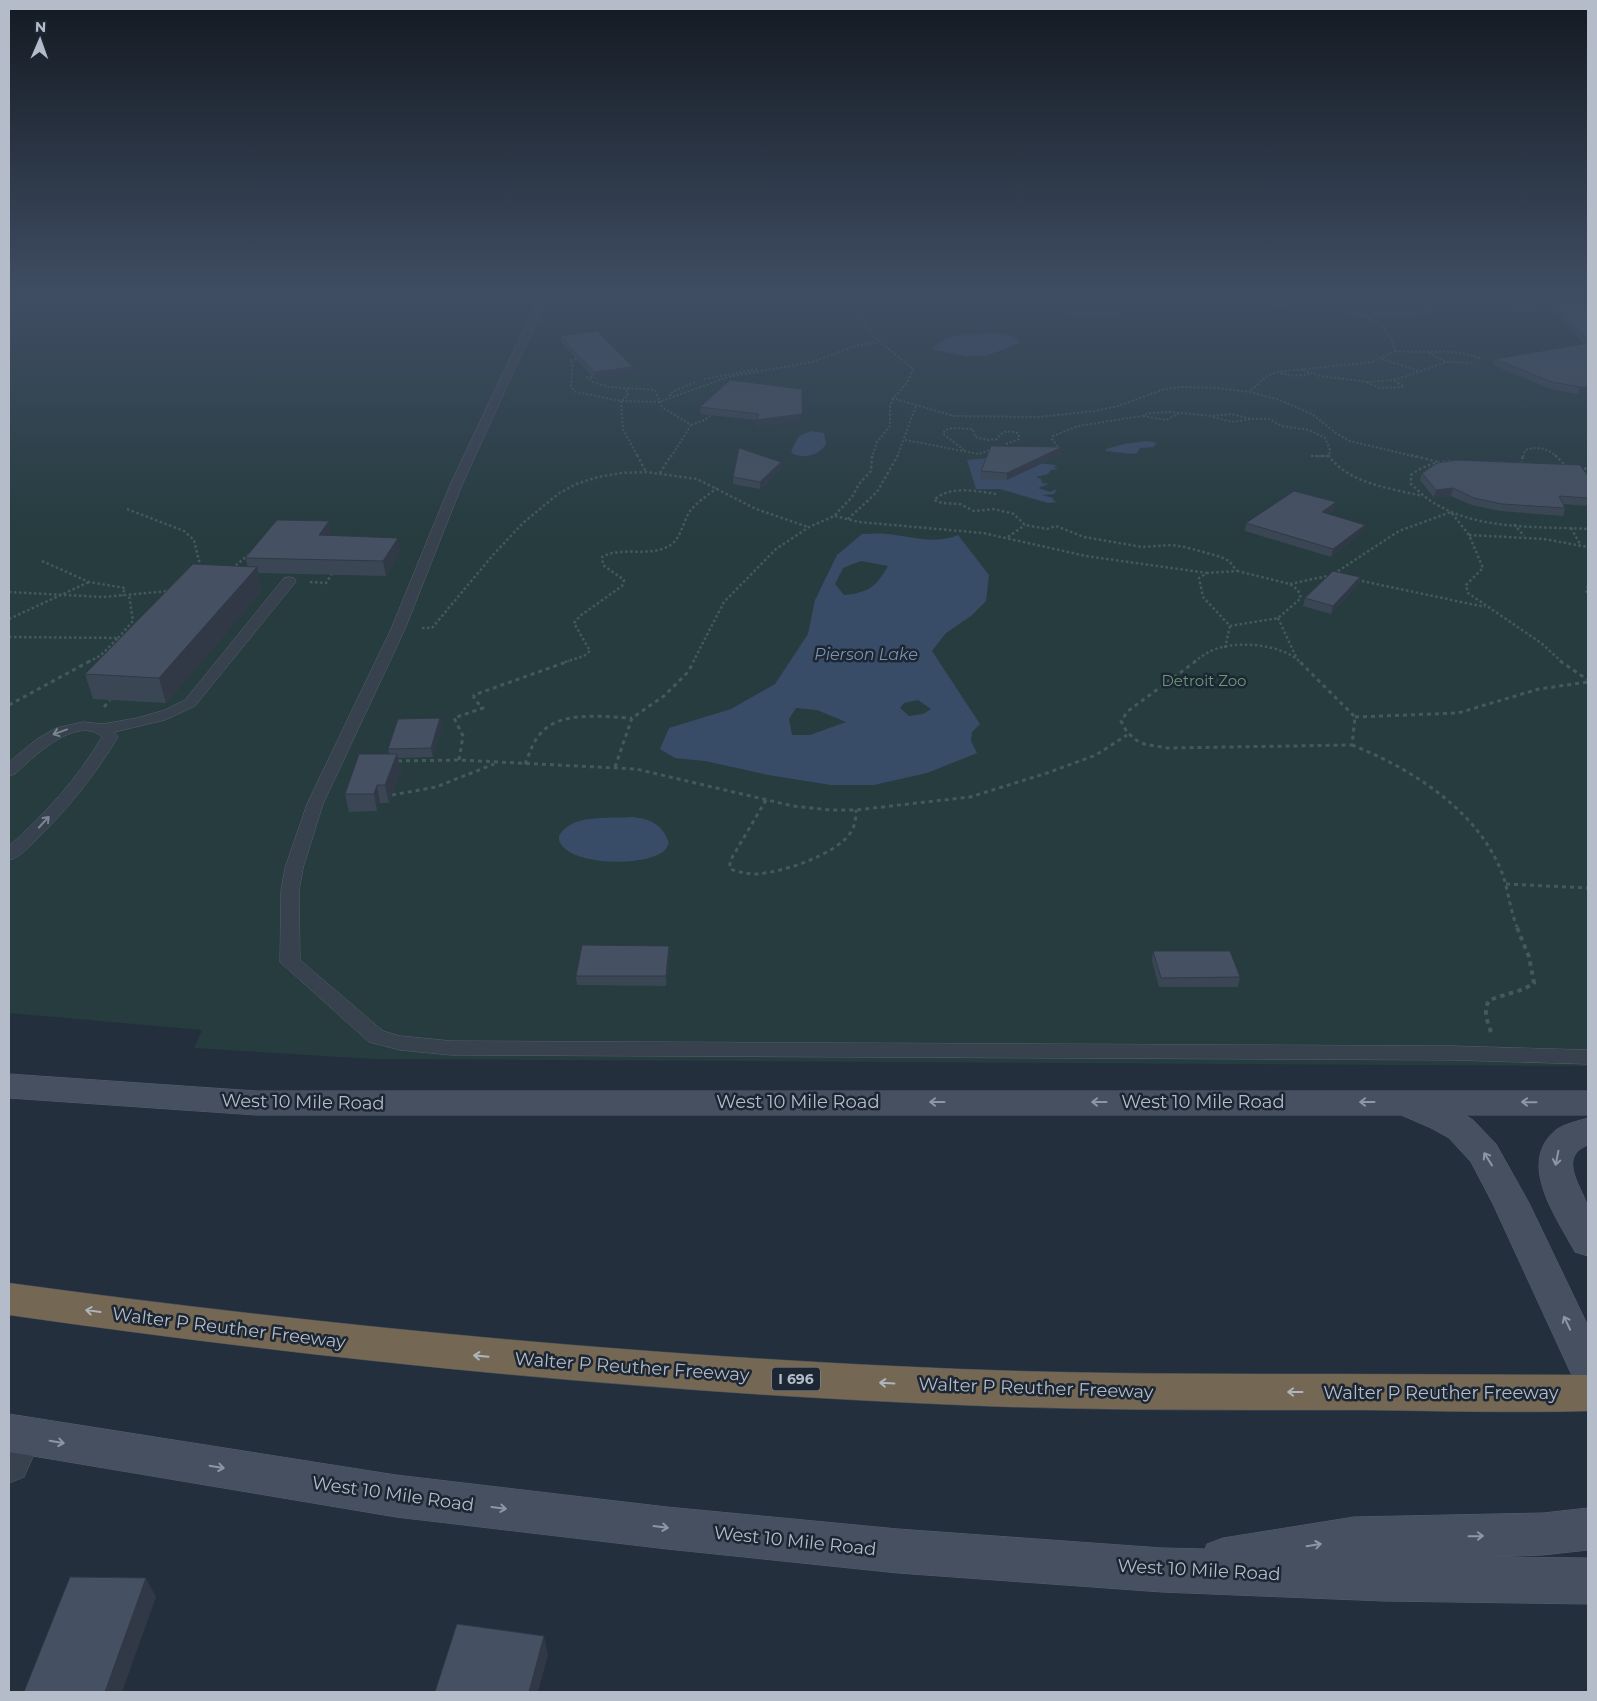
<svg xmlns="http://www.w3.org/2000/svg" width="1597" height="1701" font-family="Montserrat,sans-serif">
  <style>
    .green { fill: #263c3f }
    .water { fill: #394c67; fill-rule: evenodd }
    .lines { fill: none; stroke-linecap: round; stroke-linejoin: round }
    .lane-casing { stroke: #565f6c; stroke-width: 1 }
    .street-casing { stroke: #565f6c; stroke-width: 1 }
    .secondary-casing { stroke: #565f6c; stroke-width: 1 }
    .highway-casing { stroke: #434c59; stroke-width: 1 }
    .path-far3 { stroke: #44595c; stroke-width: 2; stroke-dasharray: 2 2; stroke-linecap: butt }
    .path-far2 { stroke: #44595c; stroke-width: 2.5; stroke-dasharray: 2.5 2.5; stroke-linecap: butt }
    .path-far1 { stroke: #44595c; stroke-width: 3; stroke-dasharray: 4 4; stroke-linecap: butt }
    .path { stroke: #44595c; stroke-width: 4; stroke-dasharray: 4.5 4.5; stroke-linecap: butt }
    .lane { fill: #38414e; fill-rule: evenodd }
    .street { fill: #38414e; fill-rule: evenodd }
    .secondary { fill: #465061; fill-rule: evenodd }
    .highway { fill: #746855; fill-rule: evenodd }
    .wall { fill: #3b4654 }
    .shaded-wall { fill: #303945 }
    .building { fill: #455162; stroke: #303945 }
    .oneway { stroke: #7c8592 }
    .oneway2 { stroke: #8e96a5 }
    .oneway3 { stroke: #aeb4bd }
    .labels { text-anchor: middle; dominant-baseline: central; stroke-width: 5; stroke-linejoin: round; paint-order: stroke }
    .shield { fill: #1d2633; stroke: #878f9c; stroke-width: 1 }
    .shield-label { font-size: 14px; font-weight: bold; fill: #b4bcc9 }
    .park-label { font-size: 15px; fill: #6b9a76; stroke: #1d2633 }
    .water-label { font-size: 16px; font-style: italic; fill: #7c92b1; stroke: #1d2633 }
    .near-street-label { font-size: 18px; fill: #b4bcc9; stroke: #1d2633 }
  </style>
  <rect width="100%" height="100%" fill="#242f3e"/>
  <polygon class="green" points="9,296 1588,296 1588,1066 374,1059 194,1048 202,1030 9,1013"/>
  <g class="water">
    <path d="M968 334C982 334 1013 329 1020 343L986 356H966L933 350 932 348C943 338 953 336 968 334Z"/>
    <path d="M811 431 824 433 826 444C819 455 806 459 793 454L791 451 799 436Z"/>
    <polygon points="1146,441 1157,443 1153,447 1140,448 1137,453 1131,454 1106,451 1106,449 1124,444"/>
    <polygon points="989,458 1056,465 1054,467 1058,469 1051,470 1048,474 1036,477 1041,479 1042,483 1049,484 1038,488 1050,492 1057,489 1054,494 1042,495 1053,498 1053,500 1057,502 1048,503 1000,489 976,489 967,460"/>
    <path d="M862 534C870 534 879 533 887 534 910 536 935 545 958 535L989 575 986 601 971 616 946 633 932 651 980 724 972 732 971 741 977 753 927 773 874 785H831L768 775 705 761 675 758 660 749 669 728 731 709 775 684 808 634 815 600 837 555ZM861 561 888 566C876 587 868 593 844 595L835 584 843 568ZM918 700 931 709 923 714 909 716 900 708 904 703ZM796 708 817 710 846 722 810 735H792L789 719Z"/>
    <path d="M633 817C651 819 663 825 669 843 668 844 666 850 665 850 648 867 574 866 561 844 559 842 559 839 559 836 572 813 609 819 633 817Z"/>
  </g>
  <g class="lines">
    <defs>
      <g id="lane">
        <polygon points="540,296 548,296 462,485 405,629 323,804 303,868 299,891 300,960 383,1031 400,1036 451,1041 1452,1046 1588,1050 1588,1064 1452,1060 451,1055 400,1050 369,1042 280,962 281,891 285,868 307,804 391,629 450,485"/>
        <path d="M289 577 294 578 296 581 294 584 195 706 165 720 114 732 118 737C95 775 68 809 36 840 28 847 20 858 9 860V846C45 814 77 779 102 737 77 714 32 758 15 774L9 776V762L37 739 56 728 83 722 103 724 137 718 165 710 185 700 284 578Z"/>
      </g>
      <polygon id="street" points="21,1417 36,1422 42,1436 24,1477 9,1483 9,1421"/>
      <g id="secondary">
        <polygon points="9,1074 256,1091 1588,1091 1588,1115 1465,1115 1473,1120 1496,1144 1529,1203 1588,1326 1588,1385 1574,1380 1493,1204 1471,1162 1449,1138 1431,1128 1401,1115 256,1115 9,1098"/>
        <path d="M1588 1118V1145C1555 1158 1585 1190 1588 1209 1590 1224 1589 1242 1588 1256L1575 1252C1557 1218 1516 1163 1556 1130 1564 1124 1578 1121 1588 1118Z"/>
        <polygon points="9,1414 396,1475 667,1507 898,1529 1162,1548 1205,1549 1207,1544 1223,1538 1354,1517 1543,1513 1588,1508 1588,1550 1543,1555 1489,1557 1588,1558 1588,1604 1384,1601 1162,1592 898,1573 667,1549 396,1517 9,1452"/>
      </g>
      <path id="highway" d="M9 1283C325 1326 641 1356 959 1369 1084 1374 1209 1374 1333 1374 1418 1374 1503 1375 1588 1375V1411C1514 1413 1440 1411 1365 1410 1230 1410 1095 1411 960 1405 641 1392 324 1360 9 1315Z"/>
    </defs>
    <use href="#lane" class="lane-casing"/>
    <use href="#street" class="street-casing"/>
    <use href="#secondary" class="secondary-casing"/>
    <use href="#highway" class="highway-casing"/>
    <g class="path-far3">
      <polyline points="863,296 859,310 860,315 873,336 913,369 907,383 893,399 890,406 890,426 877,442 872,457"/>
      <path d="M1026 296C1054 313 1097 321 1128 310L1136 297 1211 296"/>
      <path d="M1238 296C1253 299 1268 304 1283 306 1313 310 1354 306 1380 325 1389 332 1392 341 1395 351L1372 362 1277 372 1267 376 1249 392"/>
      <polyline points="1371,296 1503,302 1561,314"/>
      <polyline points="1432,308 1451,307 1525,311 1536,309"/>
      <polyline points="1427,312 1436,316"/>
      <path d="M1362 315C1385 311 1409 316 1432 310V308L1417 298"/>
      <path d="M1395 351C1425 354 1453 347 1482 359"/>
      <polyline points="1429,353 1447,362"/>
      <polyline points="576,359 570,360 573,363 571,387 576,392 621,401 659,402 728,377 812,362 856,346 878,342"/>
      <polyline points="1382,359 1419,371"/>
      <polyline points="1303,370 1320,376 1367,382 1394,380 1447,362 1473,363"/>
      <polyline points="1280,373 1294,376 1310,374"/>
      <polyline points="592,377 587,377 593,382 609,387 655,390 662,407 691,425 671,457"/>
      <polyline points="704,379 759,369"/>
      <polyline points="1367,382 1379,388 1404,387 1394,380"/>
      <polyline points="670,396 670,393 695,382"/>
      <polyline points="892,398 954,416 1039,417 1095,411 1118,406 1165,389 1182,387 1217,388 1249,392 1280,400 1312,414 1336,433 1350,441 1416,457"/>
      <polyline points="622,400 628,396 627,391 623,388"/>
      <polyline points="621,401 623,429 638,457"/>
      <polyline points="1143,416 1166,420 1180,413"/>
      <polyline points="1213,417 1232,422 1251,419"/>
      <polyline points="691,425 705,420 711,415"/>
      <polyline points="905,440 979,454 993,449"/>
      <path d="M964 450 943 434 945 430 952 428 973 429 975 437 987 440 997 439C1002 430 1010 430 1019 434V439L1006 444"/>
      <polyline points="1058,450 1059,448 1052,439 1053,436 1078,426 1142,416 1149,413 1170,412 1212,416 1231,414 1252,419 1269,419 1282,426 1309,430 1325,438 1330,450 1329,457"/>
      <polyline points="1311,456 1328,456"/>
      <polyline points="897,457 916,406"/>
      <path d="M1523 457 1525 450C1538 446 1547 448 1557 457"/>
    </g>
    <g class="path-far2">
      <polyline points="637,455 646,472"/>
      <path d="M1328 455C1349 484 1390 488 1422 496"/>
      <polyline points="1411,455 1438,462"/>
      <polyline points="1555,455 1567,467"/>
      <polyline points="1311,456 1328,456"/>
      <path d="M1450 461C1435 462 1423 466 1411 475V484C1417 489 1422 495 1428 499 1473 531 1536 526 1588 529"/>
      <polyline points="1521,464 1523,455"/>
      <polyline points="1579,468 1588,469"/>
      <polyline points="660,473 671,455"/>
      <path d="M996 494C976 491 950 485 934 500L942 503 960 504 974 511 994 509 1014 514 1025 525 1047 529 1056 526 1084 537 1142 547 1172 545 1185 547 1221 557 1229 561 1237 571"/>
      <polyline points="127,509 184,531 194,540 201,569"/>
      <polyline points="835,516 859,522 983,533 1086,556 1207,573"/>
      <polyline points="848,519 877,492 898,455"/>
      <polyline points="1514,524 1524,536"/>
      <polyline points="1571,528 1580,544"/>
      <polyline points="1008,537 1025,525"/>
      <polyline points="42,561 89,582 125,588 122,596"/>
      <polyline points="232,569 248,555"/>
      <polygon points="1237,571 1290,584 1298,590 1301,598 1278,618 1230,626 1203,597 1199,578 1207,573"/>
      <polyline points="1357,580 1485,607"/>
      <polyline points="310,582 326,583 333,572"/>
      <polyline points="1290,584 1332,575 1399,531 1451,512 1469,535"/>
      <polyline points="1588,586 1586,590 1588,594"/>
      <polyline points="9,592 103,597 169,591"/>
      <polyline points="1278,618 1297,659"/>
      <polyline points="9,619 89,582"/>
      <polyline points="422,628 432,628 493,555 523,523 558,494 576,484 598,477 621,473 646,472 697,479 756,509 808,527"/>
      <polyline points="9,637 118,638 100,656 88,662"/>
      <polyline points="118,638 133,621 129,595"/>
      <polyline points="1225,648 1230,626"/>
      <path d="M565 662 584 656 590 651 574 623 580 616 622 586 624 580 603 565 602 557C621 546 647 557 667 547 681 541 682 523 690 511 697 502 708 495 717 488"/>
      <polyline points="693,662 724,602 776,549 809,527 834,516 852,497 859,484 871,471 872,455"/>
      <path d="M1194 662C1198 659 1202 656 1207 653 1230 639 1281 643 1300 662"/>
      <polyline points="1562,662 1541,643 1468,593 1466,585 1483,568 1469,535 1544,539 1588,547"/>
    </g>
    <g class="path-far1">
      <polyline points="1196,661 1128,711 1121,721 1127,732 1136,740 1144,744 1167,748 1352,745 1355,717 1299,661"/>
      <polyline points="1560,661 1588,680"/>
      <polyline points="9,705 90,661"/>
      <polyline points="104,707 110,700"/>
      <polyline points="1355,717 1458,713 1539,689 1588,682"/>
      <path d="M1352 745C1410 768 1474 808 1500 868 1508 886 1509 907 1517 927"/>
      <polyline points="459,760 463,736 454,718 483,708 474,699 474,695 569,661"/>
      <polyline points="398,761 459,760 636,769 793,806 830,810 856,810 970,797 1047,773 1096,755 1127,735"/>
      <path d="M525 764C530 753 533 741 541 733 561 710 605 717 632 718"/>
      <polyline points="615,767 632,718 664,696 688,672 694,661"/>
      <polyline points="392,795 436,787 494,764"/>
      <path d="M766 800 730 861V869C739 872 747 874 757 874 783 872 836 855 851 832 855 826 856 818 856 810"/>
      <polyline points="1506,884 1588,888"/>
    </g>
    <path class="path" d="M1491 1032C1487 1021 1483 1011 1489 1000L1524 989 1534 983 1529 957 1516 925"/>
    <use href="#lane" class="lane"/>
    <use href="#street" class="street"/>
    <use href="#secondary" class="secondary"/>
    <use href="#highway" class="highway"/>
  </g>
  <g class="wall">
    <polygon points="1545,296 1560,296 1588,306 1588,393 1578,394 1550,389 1493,365 1495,359 1583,344 1544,297"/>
    <polygon points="560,336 633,373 594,379 561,342"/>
    <polygon points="730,380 802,420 756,427 756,420 701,414 700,407"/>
    <polygon points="1062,447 1062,454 1007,480 980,479 981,471"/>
    <polygon points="781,469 760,489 733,484 733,477"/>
    <polygon points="1422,473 1588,476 1588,506 1563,504 1565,508 1563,516 1500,511 1472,505 1451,496 1434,498 1420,480"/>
    <polygon points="1334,510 1328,514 1363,532 1331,557 1245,531 1246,523"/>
    <polygon points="332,535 401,553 386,576 258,573 262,591 166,703 93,699 85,674 248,567 245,558"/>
    <polygon points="1360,577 1358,585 1331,614 1303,606 1305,598"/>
    <polygon points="440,718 442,727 433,757 398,758 401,771 389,803 380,803 377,811 349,812 345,794 389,754 388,749"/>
    <polygon points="669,946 670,955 666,986 577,985 576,976"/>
    <polygon points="1153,951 1240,977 1238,987 1159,987 1152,961"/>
  </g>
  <g class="shaded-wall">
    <polygon points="633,367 633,373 594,379 594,372"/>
    <polygon points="1580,387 1588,387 1588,393 1578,394"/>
    <polygon points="802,414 802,420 756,427 756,420"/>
    <polygon points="1062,447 1062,454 1007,480 1007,473"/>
    <polygon points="781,462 781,469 760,489 760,482"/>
    <polygon points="1453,488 1451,496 1434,498 1436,490"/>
    <polygon points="1336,502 1334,510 1321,520 1322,512"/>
    <polygon points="329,521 332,536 319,535"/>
    <polygon points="1365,525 1363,532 1331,557 1333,549"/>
    <polygon points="398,538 401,553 386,576 383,561"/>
    <polygon points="257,567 262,591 166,703 159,678"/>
    <polygon points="1360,577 1358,585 1331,614 1333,606"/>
    <polygon points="440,718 442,727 433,757 431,748"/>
    <polygon points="397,754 401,771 389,803 385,785"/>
    <polygon points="377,785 380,803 377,811 374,794"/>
    <polygon points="669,946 670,955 666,986 666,976"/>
    <polygon points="146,1578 156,1597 122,1692 105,1692"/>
    <polygon points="544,1636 548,1655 538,1692 529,1692"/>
  </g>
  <g class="building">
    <polygon points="1550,296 1560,296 1588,306 1588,341"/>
    <polygon points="597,331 633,367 594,372 560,336"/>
    <polygon points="1588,343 1588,387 1580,387 1552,382 1495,359"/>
    <polygon points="730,380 802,389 802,414 756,420 759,414 700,407"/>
    <polygon points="991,446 1062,447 1007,473 981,471"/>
    <polygon points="739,448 781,462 760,482 733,477"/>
    <polygon points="1456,460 1580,465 1588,476 1588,498 1559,496 1565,508 1502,504 1474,498 1453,488 1436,490 1422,473 1437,463"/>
    <polygon points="1294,491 1336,502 1322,512 1365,525 1333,549 1246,523"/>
    <polygon points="277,520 329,521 319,535 398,538 383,561 245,558"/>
    <polygon points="193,564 257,567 159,678 85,674"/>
    <polygon points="1333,571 1360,577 1333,606 1305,598"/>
    <polygon points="440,718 431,748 388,749 398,719"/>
    <polygon points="359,754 397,754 385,785 377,785 374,794 345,794"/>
    <polygon points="582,945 669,946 666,976 576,976"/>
    <polygon points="1153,951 1230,951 1240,977 1161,978"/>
    <polygon points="70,1577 146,1578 105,1692 24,1692"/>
    <polygon points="457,1624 544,1636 529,1692 435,1692"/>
  </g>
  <defs><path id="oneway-shaft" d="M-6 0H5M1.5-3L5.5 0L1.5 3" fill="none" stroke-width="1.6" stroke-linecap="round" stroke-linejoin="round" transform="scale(1.25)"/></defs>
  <g class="oneway">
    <use href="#oneway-shaft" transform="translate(60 732) rotate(160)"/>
    <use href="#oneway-shaft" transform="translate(44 822) rotate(-47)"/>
  </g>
  <g class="oneway2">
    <use href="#oneway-shaft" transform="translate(937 1102) rotate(-180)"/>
    <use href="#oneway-shaft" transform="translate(1099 1102) rotate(-180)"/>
    <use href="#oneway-shaft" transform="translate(1367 1102) rotate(-180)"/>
    <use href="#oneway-shaft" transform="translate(1529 1102) rotate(-179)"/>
    <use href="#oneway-shaft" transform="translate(1557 1158) rotate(101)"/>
    <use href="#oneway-shaft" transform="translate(1488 1159) rotate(-122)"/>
    <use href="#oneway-shaft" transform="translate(1567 1323) rotate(-115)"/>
    <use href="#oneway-shaft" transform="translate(57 1442) rotate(9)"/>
    <use href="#oneway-shaft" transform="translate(217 1467) rotate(9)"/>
    <use href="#oneway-shaft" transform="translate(499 1508) rotate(7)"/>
    <use href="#oneway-shaft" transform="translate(661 1527) rotate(7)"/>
    <use href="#oneway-shaft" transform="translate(1476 1536) rotate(-1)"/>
    <use href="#oneway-shaft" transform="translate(1314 1545) rotate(-9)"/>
  </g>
  <g class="oneway3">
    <use href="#oneway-shaft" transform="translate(93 1311) rotate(-172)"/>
    <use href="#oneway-shaft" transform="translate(481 1356) rotate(-175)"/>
    <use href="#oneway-shaft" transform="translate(887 1383) rotate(-177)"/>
    <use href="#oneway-shaft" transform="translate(1295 1392) rotate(-180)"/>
  </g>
  <linearGradient id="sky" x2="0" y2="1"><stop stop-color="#141a22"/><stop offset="0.55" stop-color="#3f4d63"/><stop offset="1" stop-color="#3f4d63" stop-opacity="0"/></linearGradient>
  <rect width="1597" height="534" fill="url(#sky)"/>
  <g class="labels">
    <rect class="shield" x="772" y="1367.5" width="48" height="23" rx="4"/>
    <g class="shield-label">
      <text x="796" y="1379">I 696</text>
    </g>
    <g class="park-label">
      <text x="1204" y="680">Detroit Zoo</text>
    </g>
    <g class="water-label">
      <text x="866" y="654">Pierson Lake</text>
    </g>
    <g class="near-street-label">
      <text transform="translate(303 1102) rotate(1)">West 10 Mile Road</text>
      <text x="798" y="1102">West 10 Mile Road</text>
      <text x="1203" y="1102">West 10 Mile Road</text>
      <text transform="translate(229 1328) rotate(7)">Walter P Reuther Freeway</text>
      <text transform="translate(632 1367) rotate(4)">Walter P Reuther Freeway</text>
      <text transform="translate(1036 1388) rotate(2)">Walter P Reuther Freeway</text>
      <text x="1441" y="1393">Walter P Reuther Freeway</text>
      <text transform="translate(393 1494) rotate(8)">West 10 Mile Road</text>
      <text transform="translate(795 1541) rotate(6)">West 10 Mile Road</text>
      <text transform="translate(1199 1570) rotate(3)">West 10 Mile Road</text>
    </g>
  </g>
  <rect width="1597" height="1701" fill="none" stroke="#b4bcc9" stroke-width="20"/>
  <g transform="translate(40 40) rotate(2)" stroke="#1d2633" stroke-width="4" paint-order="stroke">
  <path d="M0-4L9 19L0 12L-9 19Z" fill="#b4bcc9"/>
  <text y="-8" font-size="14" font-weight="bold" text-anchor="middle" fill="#b4bcc9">N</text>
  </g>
</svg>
